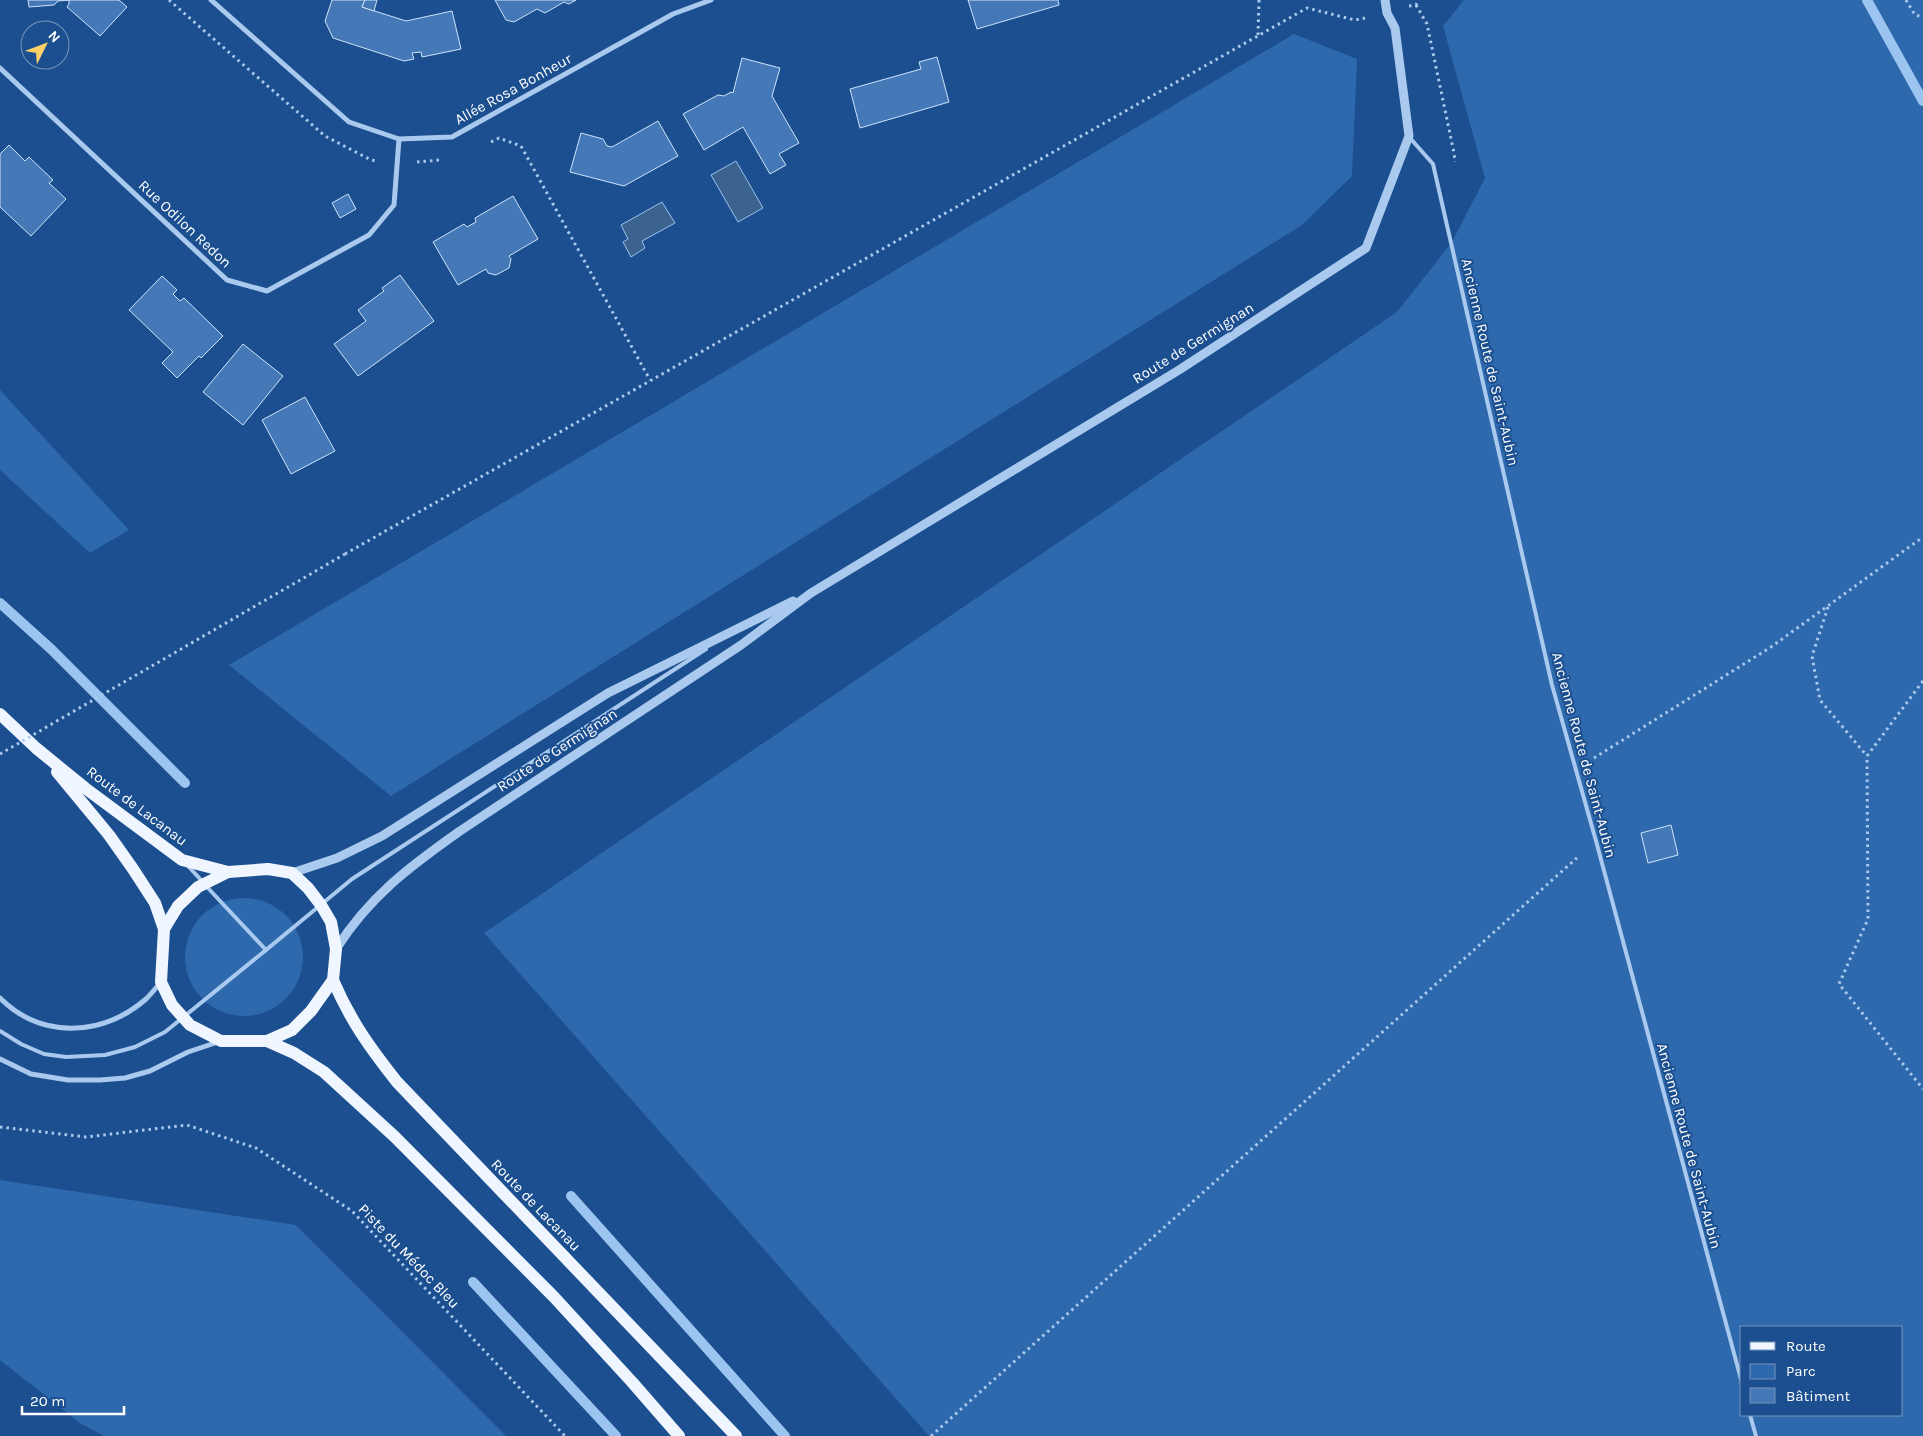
<svg xmlns="http://www.w3.org/2000/svg" width="1923" height="1436" font-family="Karla,sans-serif">
  <style>
    .green { fill: #2e69ad; fill-rule: evenodd }
    .water { fill: #3c6290; stroke: #9cc4f0 }
    .lines { fill: none; stroke-linecap: round; stroke-linejoin: round }
    .stream { stroke: #9cc4f0; stroke-width: 10 }
    .building { fill: #4478b7; stroke: #cfe3fa }
    .path { stroke: #a9c9ee; stroke-width: 3; stroke-dasharray: 2.5 4; stroke-linecap: butt }
    .service { stroke: #a9c9ee; stroke-width: 4 }
    .minor { stroke: #a9c9ee; stroke-width: 5 }
    .tertiary { stroke: #a9c9ee; stroke-width: 9 }
    .primary { stroke: #f0f6ff; stroke-width: 12 }
    .path-bridge { stroke: #a9c9ee; stroke-width: 3; stroke-dasharray: 2.5 4; stroke-linecap: butt }
    .labels { text-anchor: middle; dominant-baseline: central; stroke-width: 4; stroke-linejoin: round; paint-order: stroke }
    .street-label { font-size: 15px; fill: #fff; stroke: #1b4f8f }
  </style>
  <rect width="100%" height="100%" fill="#1b4f8f"/>
  <g class="green">
    <path d="M1464 0H1923V1436H929L484 933 1397 312 1452 242 1485 178 1443 26ZM1742 1327H1902V1415H1742Z"/>
    <polygon points="1294,34 1357,59 1352,176 1302,225 391,796 229,665"/>
    <polygon points="0,390 129,530 90,553 0,470"/>
    <circle cx="244" cy="957" r="59"/>
    <polygon points="0,1180 296,1225 506,1436 104,1436 80,1423 0,1360"/>
  </g>
  <g class="water">
    <polygon points="736,161 763,208 738,222 711,175"/>
    <polygon points="662,202 675,223 642,241 645,248 631,257 623,242 628,239 621,225"/>
  </g>
  <g class="lines">
    <g class="stream">
      <polyline points="1867,0 1923,101"/>
      <polyline points="0,603 51,649 185,783"/>
      <polyline points="571,1196 785,1436"/>
      <polyline points="473,1282 616,1436"/>
    </g>
  </g>
  <g class="building">
    <polygon points="28,0 119,0 127,7 100,36 67,7 69,4 69,0 58,1 54,5 29,7"/>
    <polygon points="332,0 365,0 362,7 406,21 452,11 461,49 422,57 421,52 412,53 414,59 404,61 333,38 325,21"/>
    <polygon points="365,0 377,0 374,11 362,7"/>
    <polygon points="495,0 576,0 569,4 564,2 545,13 537,9 514,22 506,20"/>
    <polygon points="968,0 1058,0 1059,5 977,29"/>
    <polygon points="937,57 949,102 860,128 850,89 921,69 919,62"/>
    <polygon points="742,58 780,68 772,96 799,143 779,154 786,165 770,174 743,127 704,150 683,114 718,95 724,96 731,92 733,93"/>
    <polygon points="658,121 678,156 624,186 570,172 581,133 603,139 607,146 612,147"/>
    <polygon points="9,145 25,161 29,157 53,180 49,183 66,199 31,236 0,207 0,154"/>
    <polygon points="348,194 356,209 340,218 332,203"/>
    <polygon points="513,196 538,239 509,256 511,259 509,268 496,275 488,273 486,269 458,285 433,242 464,224 467,227 476,222 475,218"/>
    <polygon points="400,275 434,321 358,376 334,344 366,321 358,310 384,291 382,288"/>
    <polygon points="162,276 177,290 173,294 180,301 184,298 223,336 201,358 199,356 177,378 162,363 173,352 129,310"/>
    <polygon points="243,344 283,376 243,425 203,392"/>
    <polygon points="305,397 335,451 291,474 262,420"/>
    <polygon points="1671,825 1678,855 1648,863 1641,833"/>
  </g>
  <g class="lines">
    <g class="path">
      <polyline points="169,0 325,136 371,160 378,161"/>
      <polyline points="1906,0 1915,15 1923,17"/>
      <polyline points="1416,5 1427,24 1454,153 1455,162"/>
      <polyline points="1409,6 1416,5 1419,0"/>
      <polyline points="1258,35 1259,0"/>
      <polyline points="491,142 499,138 521,146 650,380"/>
      <polyline points="417,162 440,160"/>
      <polyline points="345,554 1307,8 1355,20 1365,18"/>
      <polyline points="1828,607 1812,656 1820,700 1867,756"/>
      <polyline points="1923,681 1867,756 1868,919 1839,984 1923,1089"/>
      <polyline points="1594,758 1771,647 1923,537"/>
      <polyline points="0,1127 86,1137 187,1125 256,1148 352,1211 565,1436"/>
      <polyline points="931,1436 1579,856"/>
    </g>
    <g class="service">
      <polyline points="1410,138 1433,164 1552,685 1596,841 1742,1383"/>
      <polyline points="188,866 202,881"/>
      <polyline points="207,887 266,950 352,879 706,649"/>
      <polyline points="0,1031 21,1044 44,1054 66,1057 105,1055 135,1047 165,1032 266,950"/>
      <polyline points="1750,1415 1756,1436"/>
    </g>
    <g class="minor">
      <polyline points="211,0 349,122 399,139 452,137 673,14 711,0"/>
      <polyline points="0,68 227,280 267,291 369,235 394,205 399,139"/>
      <path d="M0 998C41 1039 102 1037 146 999 151 994 156 988 161 982"/>
      <polyline points="0,1059 31,1074 68,1080 100,1080 125,1078 150,1071 188,1052 218,1042"/>
    </g>
    <g class="tertiary">
      <polyline points="292,873 337,858 382,836 608,693 793,601"/>
      <path d="M336 949C370 896 409 867 460 831L741 645 811 593 1179 370 1366 248 1409 136 1395 28 1387 13 1385 0"/>
    </g>
    <g class="primary">
      <polyline points="0,714 36,748 85,788 182,860 228,872"/>
      <polyline points="57,772 109,835 133,869 155,903 164,929"/>
      <polygon points="268,869 292,873 308,888 321,905 331,922 336,949 333,980 311,1011 292,1030 267,1041 221,1041 190,1025 172,1005 161,982 164,929 178,906 198,887 228,872"/>
      <path d="M333 980C350 1020 370 1048 397 1082L736 1436"/>
      <polyline points="267,1041 294,1053 324,1072 395,1137 554,1297 632,1382 679,1436"/>
    </g>
    <polyline class="path-bridge" points="0,754 345,554"/>
  </g>
  <g class="labels">
    <g class="street-label">
      <text transform="translate(513 89) rotate(-29)">Allée Rosa Bonheur</text>
      <text transform="translate(185 224) rotate(43)">Rue Odilon Redon</text>
      <text transform="translate(1193 343) rotate(-32)">Route de Germignan</text>
      <text transform="translate(1490 362) rotate(77)">Ancienne Route de Saint-Aubin</text>
      <text transform="translate(557 750) rotate(-33)">Route de Germignan</text>
      <text transform="translate(1584 755) rotate(75)">Ancienne Route de Saint-Aubin</text>
      <text transform="translate(137 806) rotate(37)">Route de Lacanau</text>
      <text transform="translate(1689 1146) rotate(75)">Ancienne Route de Saint-Aubin</text>
      <text transform="translate(536 1205) rotate(46)">Route de Lacanau</text>
      <text transform="translate(409 1256) rotate(46)">Piste du Médoc Bleu</text>
    </g>
  </g>
  <rect x="1740" y="1326" width="162" height="90" fill="#1b4f8f" stroke="#7695bc"/>
  <rect x="1750" y="1342" width="25" height="8" fill="#f0f6ff" stroke="#7695bc"/>
  <text x="1786" y="1351" font-size="15" fill="#ffffff">Route</text>
  <rect x="1750" y="1364" width="25" height="15" fill="#2e69ad" stroke="#7695bc"/>
  <text x="1786" y="1376" font-size="15" fill="#ffffff">Parc</text>
  <rect x="1750" y="1388" width="25" height="15" fill="#4478b7" stroke="#7695bc"/>
  <text x="1786" y="1401" font-size="15" fill="#ffffff">Bâtiment</text>
  <g transform="translate(45 45) rotate(48)"><circle r="24" fill="#1b4f8f" stroke="#7695bc"/>
  <path d="M0-4L9 19L0 12L-9 19Z" fill="#ffd166"/>
  <text y="-8" font-size="14" font-weight="bold" text-anchor="middle" fill="#ffffff">N</text>
  </g>
  <path d="M22 1406v8h102v-8" fill="none" stroke="#ffffff" stroke-width="2.5"/>
  <text x="30" y="1406" font-size="15" fill="#ffffff" stroke="#1b4f8f" stroke-width="4" paint-order="stroke">20 m</text>
</svg>
